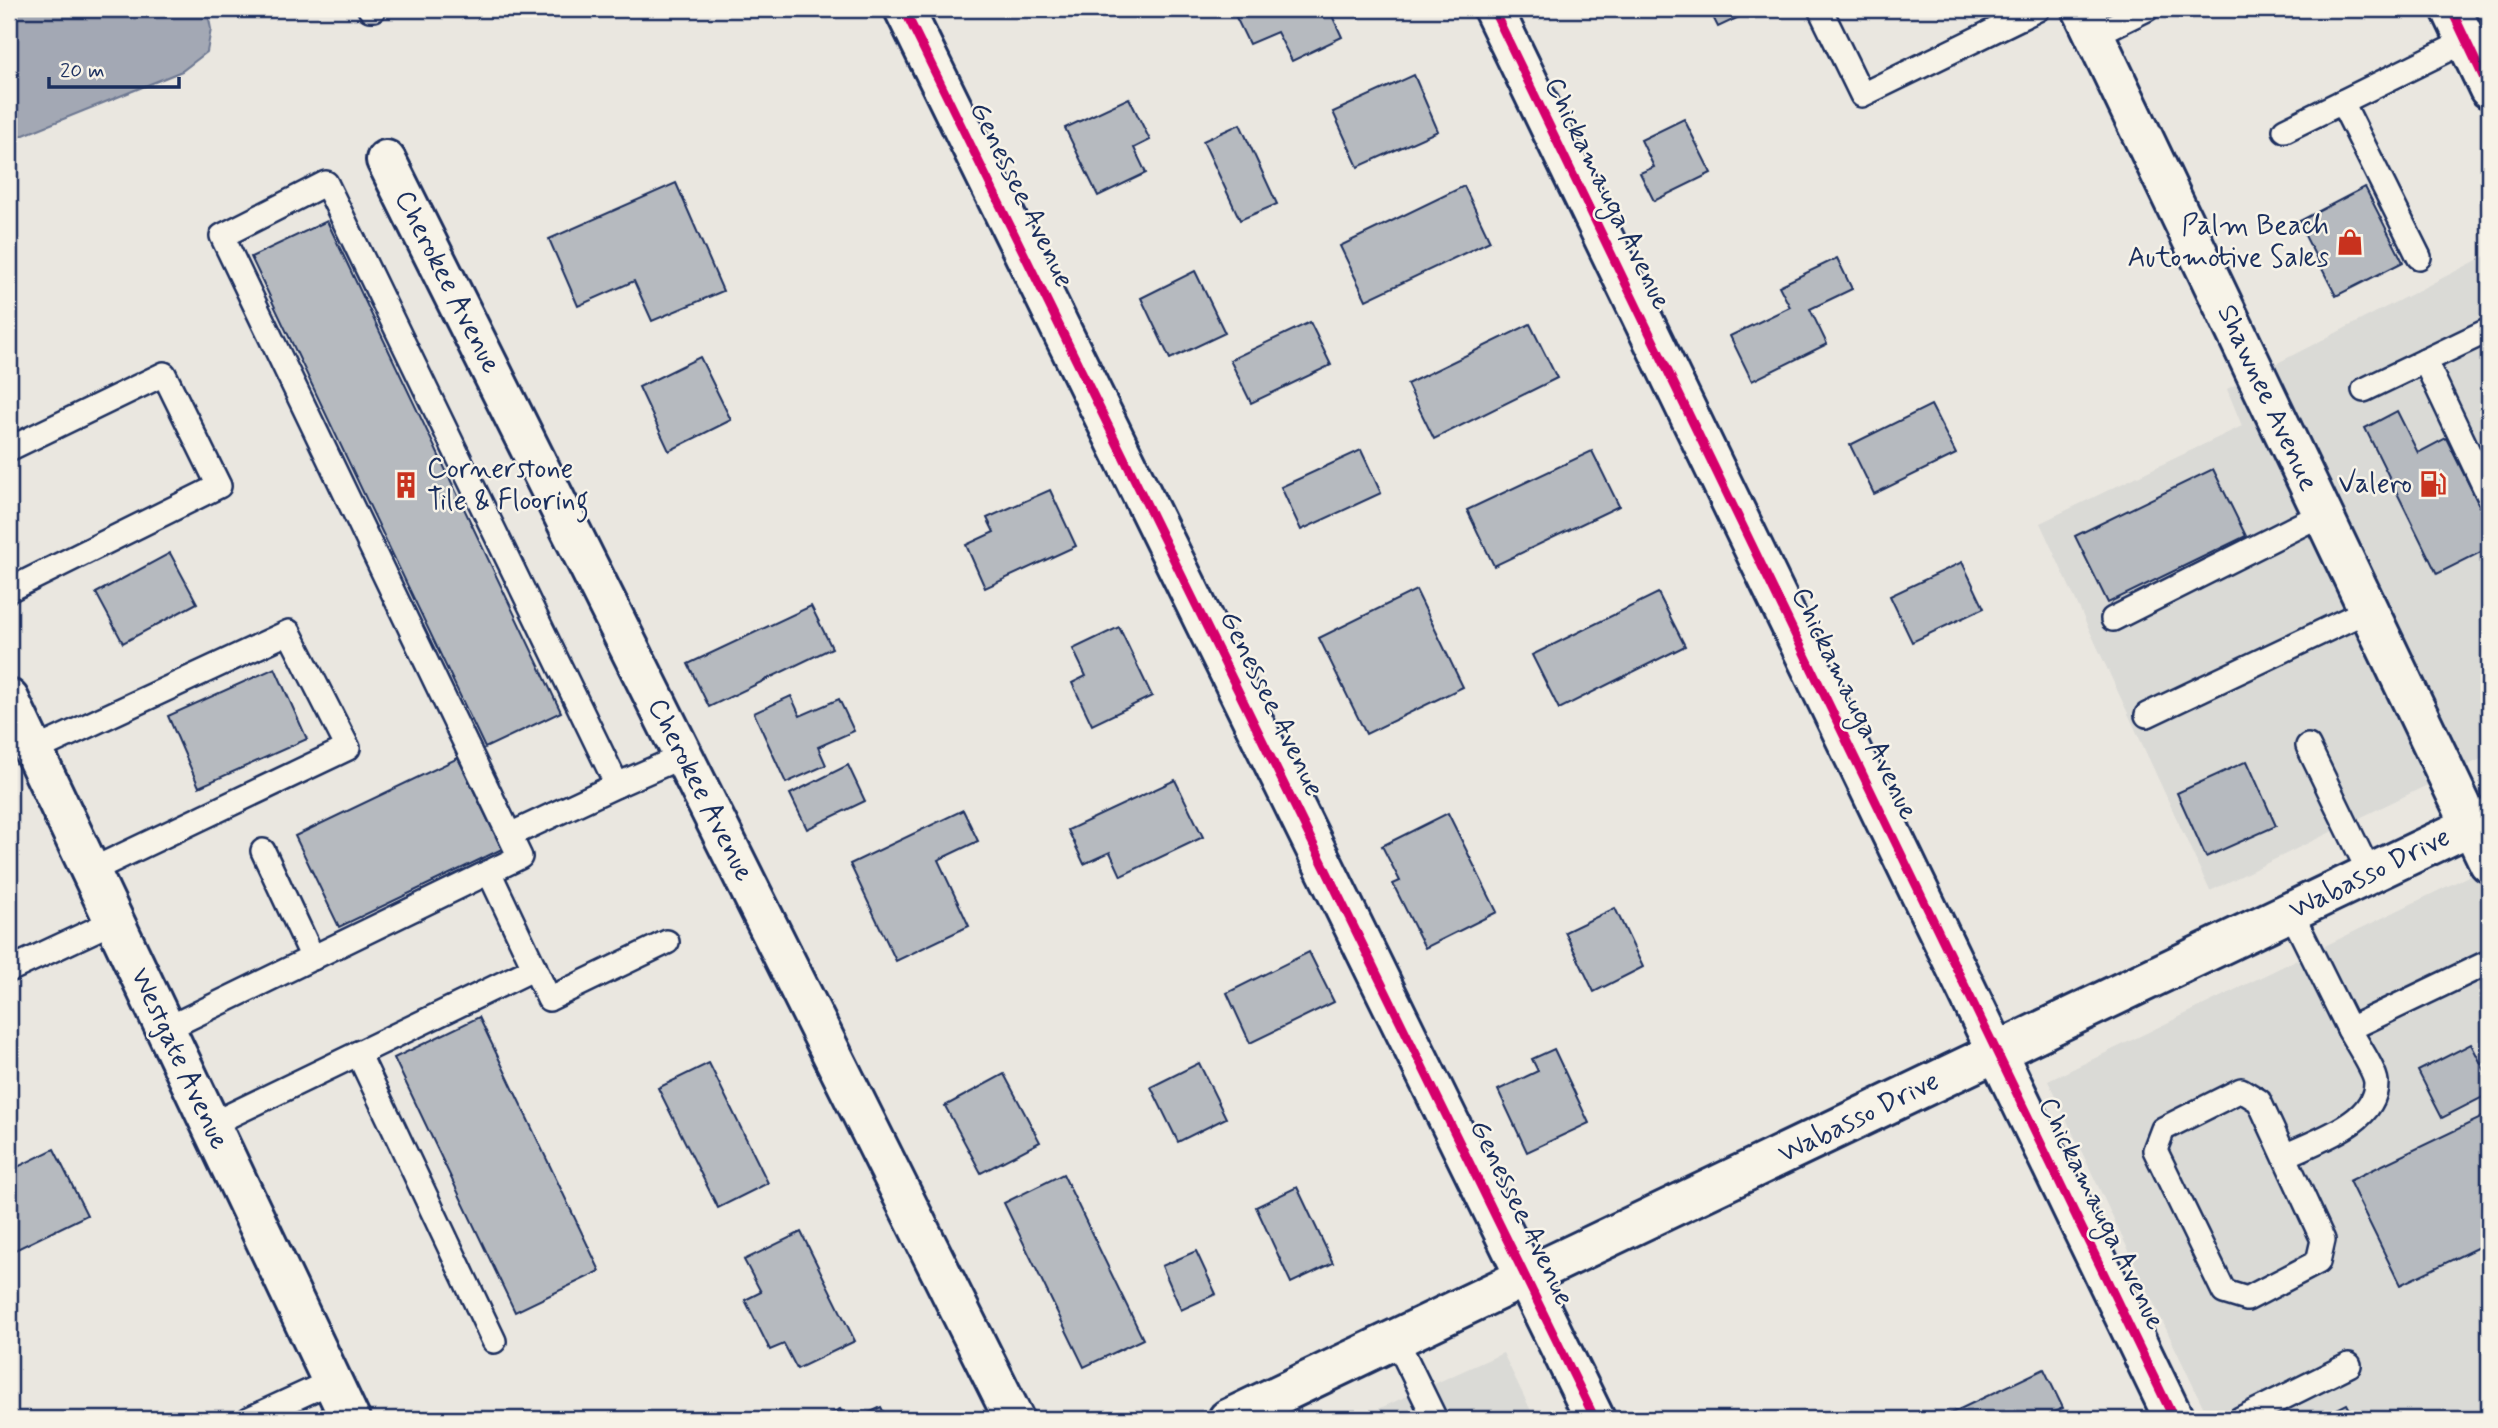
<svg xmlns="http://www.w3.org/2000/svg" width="2498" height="1428" font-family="Mynerve,sans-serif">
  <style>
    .built { fill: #dadad6 }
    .water { fill: #a3a8b4; stroke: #6d7892; stroke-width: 2 }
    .building { fill: #b6babf; stroke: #1b2f5e; stroke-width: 2 }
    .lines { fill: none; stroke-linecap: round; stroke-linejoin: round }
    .lane-casing { stroke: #1b2f5e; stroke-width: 28 }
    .street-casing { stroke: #1b2f5e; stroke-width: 44 }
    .secondary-casing { stroke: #1b2f5e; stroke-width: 44 }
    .primary-casing { stroke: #1b2f5e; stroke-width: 44 }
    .lane { stroke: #f7f3e8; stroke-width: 23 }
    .street { stroke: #f7f3e8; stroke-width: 38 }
    .secondary { stroke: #f7f3e8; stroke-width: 38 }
    .primary { stroke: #f7f3e8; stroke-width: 38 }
    .cycleway-casing { stroke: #f7f3e8; stroke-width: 13 }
    .cycleway { stroke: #d6006c; stroke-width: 9 }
    .labels { text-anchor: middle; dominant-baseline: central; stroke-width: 5; stroke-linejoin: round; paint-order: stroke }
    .street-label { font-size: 28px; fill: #1b2f5e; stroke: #f7f3e8 }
    .poi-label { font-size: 28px; fill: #1b2f5e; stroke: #f7f3e8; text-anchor: end }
  </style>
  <rect width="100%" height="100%" fill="#eae7e0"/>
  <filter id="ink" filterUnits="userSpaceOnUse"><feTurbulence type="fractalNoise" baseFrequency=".0143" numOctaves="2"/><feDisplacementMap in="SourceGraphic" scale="14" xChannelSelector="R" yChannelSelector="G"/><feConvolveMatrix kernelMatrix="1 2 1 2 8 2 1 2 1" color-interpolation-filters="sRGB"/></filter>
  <g filter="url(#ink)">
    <g class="built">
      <polygon points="2489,254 2489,755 2210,891 2040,523 2242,426 2227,389"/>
      <polygon points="2489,866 2489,1419 2209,1419 2048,1081"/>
      <polygon points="1503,1353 1535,1419 1356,1419"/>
    </g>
    <polygon class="water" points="9,9 207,9 211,29 207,52 182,71 9,141"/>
    <g class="building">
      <polygon points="1232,9 1329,9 1342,37 1292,61 1277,32 1249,44"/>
      <polygon points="1709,9 1756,9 1718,27"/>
      <polygon points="1414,75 1438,131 1358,167 1333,112"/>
      <polygon points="1129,98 1150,140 1134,148 1146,173 1098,196 1065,128"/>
      <polygon points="1684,119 1711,173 1654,201 1640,173 1654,167 1641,140"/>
      <polygon points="1240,124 1277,204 1240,220 1203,141"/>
      <polygon points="676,183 723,291 652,321 634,281 578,306 549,239"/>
      <polygon points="1464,186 1490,241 1366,300 1340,246"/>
      <polygon points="2365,187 2403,262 2336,296 2298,222"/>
      <polygon points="327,221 561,712 485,748 251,257"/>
      <polygon points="1837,258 1852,289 1810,309 1827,344 1752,381 1730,336 1790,307 1779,286"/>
      <polygon points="1195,271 1225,333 1170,359 1141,298"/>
      <polygon points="1310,322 1331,365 1251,403 1230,360"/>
      <polygon points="1530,324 1557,378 1434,439 1407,384"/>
      <polygon points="700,357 731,420 669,451 639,387"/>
      <polygon points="1931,405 1956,454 1874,494 1850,445"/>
      <polygon points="2397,411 2418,453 2446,438 2489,525 2489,548 2437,574 2365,428"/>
      <polygon points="1361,450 1381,493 1301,530 1281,487"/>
      <polygon points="1592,451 1619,506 1494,566 1467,510"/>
      <polygon points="2213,469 2246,536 2108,603 2075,536"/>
      <polygon points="1050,490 1076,546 985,588 966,545 994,532 987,518"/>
      <polygon points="170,553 197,603 123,643 96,593"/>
      <polygon points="1962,562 1984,608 1912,642 1890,596"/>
      <polygon points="1416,590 1463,687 1366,734 1319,638"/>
      <polygon points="1658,593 1685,646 1559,709 1532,655"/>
      <polygon points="811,606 832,648 709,707 688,664"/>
      <polygon points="1119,627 1152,696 1092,725 1072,683 1086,676 1073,649"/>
      <polygon points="275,668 307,739 199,787 168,716"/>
      <polygon points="791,696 800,716 839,699 854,731 818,747 826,765 786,783 754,713"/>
      <polygon points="458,758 502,849 339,927 295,836"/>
      <polygon points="2247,761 2276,826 2206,857 2177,793"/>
      <polygon points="848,765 865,801 807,829 790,794"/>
      <polygon points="1175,780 1203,837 1121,876 1110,852 1084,864 1068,830"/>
      <polygon points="963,810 978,841 938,860 969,926 896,961 850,864"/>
      <polygon points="1448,813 1497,912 1425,948 1393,884 1400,881 1382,846"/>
      <polygon points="1615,908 1643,967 1594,992 1565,932"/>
      <polygon points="1309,952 1334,1002 1250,1043 1227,993"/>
      <polygon points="479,1017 600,1271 515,1312 394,1058"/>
      <polygon points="2471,1044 2489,1079 2489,1094 2442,1118 2418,1071"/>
      <polygon points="1554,1049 1589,1123 1527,1152 1498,1090 1538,1071 1532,1059"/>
      <polygon points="709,1063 768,1183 718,1208 658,1088"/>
      <polygon points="1199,1063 1226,1118 1178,1142 1151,1087"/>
      <polygon points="1004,1074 1040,1142 981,1173 945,1106"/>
      <polygon points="2489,1114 2489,1242 2400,1285 2349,1181"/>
      <polygon points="54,1149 87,1215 9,1253 9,1171"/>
      <polygon points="1063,1174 1143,1339 1084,1367 1004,1203"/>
      <polygon points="1297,1187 1333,1263 1291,1283 1256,1207"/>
      <polygon points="801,1232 855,1341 797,1369 784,1344 770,1350 745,1300 761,1292 744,1260"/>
      <polygon points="1196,1251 1216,1294 1181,1310 1162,1266"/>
      <polygon points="2044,1369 2063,1408 2039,1419 1939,1419"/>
      <polygon points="2347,1404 2355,1419 2317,1419"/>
      <polygon points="881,1407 887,1419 856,1419"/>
      <polygon points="840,1409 846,1419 819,1419"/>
    </g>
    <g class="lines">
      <defs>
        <g id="lane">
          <polyline points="370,9 374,9"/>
          <polyline points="1820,9 1862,95 2038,9"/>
          <polyline points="2094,35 2147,9"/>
          <polyline points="2342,102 2419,257"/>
          <polyline points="2285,130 2466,41"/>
          <polyline points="2425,361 2489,496"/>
          <polyline points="2364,390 2489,330"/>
          <polyline points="9,449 164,374 219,486 9,590"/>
          <polyline points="2113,619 2322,514"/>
          <polyline points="2147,715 2368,610"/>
          <polyline points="2308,746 2370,874"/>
          <polyline points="33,751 289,632 348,748 90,871"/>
          <polyline points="510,835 617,785"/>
          <polyline points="263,851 313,958"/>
          <polyline points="489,872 549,999 667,942"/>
          <polyline points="2291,912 2349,1029 2489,962"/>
          <polyline points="9,970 114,921"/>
          <polyline points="166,1029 520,857 222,236 326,183 617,785 683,756"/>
          <polyline points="358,1053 494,1341"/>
          <polygon points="2241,1090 2259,1101 2323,1240 2318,1262 2247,1299 2224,1292 2155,1150 2163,1129"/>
          <polyline points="210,1125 535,968"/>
          <path d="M2285 1156C2315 1141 2377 1123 2376 1082 2375 1070 2355 1041 2349 1029"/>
          <polyline points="1396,1339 1435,1419"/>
          <polyline points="249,1419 332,1381"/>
          <polyline points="2240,1419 2349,1365"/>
        </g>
        <g id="street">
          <polyline points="904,9 1595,1419"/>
          <polyline points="1493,9 2174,1419"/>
          <polyline points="2082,9 2489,863"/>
          <polyline points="386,160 1014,1419"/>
        </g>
        <g id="secondary">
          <polyline points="9,699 350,1419"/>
          <polyline points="1228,1419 2489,817"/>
        </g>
        <polyline id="primary" points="2451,9 2489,89"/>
      </defs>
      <use href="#lane" class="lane-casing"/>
      <use href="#street" class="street-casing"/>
      <use href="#secondary" class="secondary-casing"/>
      <use href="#primary" class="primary-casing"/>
      <use href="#lane" class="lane"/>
      <use href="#street" class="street"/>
      <use href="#secondary" class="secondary"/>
      <use href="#primary" class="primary"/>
      <defs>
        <g id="cycleway">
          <polyline points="904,9 1595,1419"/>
          <polyline points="1493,9 2174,1419"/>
          <polyline points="2451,9 2489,89"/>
        </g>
      </defs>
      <use href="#cycleway" class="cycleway-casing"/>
      <use href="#cycleway" class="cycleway"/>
    </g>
  </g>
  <defs>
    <symbol id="shop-bare" viewBox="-9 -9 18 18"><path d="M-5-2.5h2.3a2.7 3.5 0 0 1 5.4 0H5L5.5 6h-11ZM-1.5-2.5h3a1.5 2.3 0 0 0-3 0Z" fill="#c8321e" stroke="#f7f3e8" stroke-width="2.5" paint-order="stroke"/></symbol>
    <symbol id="fuel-bare" viewBox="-9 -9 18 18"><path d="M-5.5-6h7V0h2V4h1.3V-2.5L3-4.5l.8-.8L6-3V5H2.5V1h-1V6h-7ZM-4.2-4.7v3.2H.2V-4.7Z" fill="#c8321e" stroke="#f7f3e8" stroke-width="2.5" paint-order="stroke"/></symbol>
    <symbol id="building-bare" viewBox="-9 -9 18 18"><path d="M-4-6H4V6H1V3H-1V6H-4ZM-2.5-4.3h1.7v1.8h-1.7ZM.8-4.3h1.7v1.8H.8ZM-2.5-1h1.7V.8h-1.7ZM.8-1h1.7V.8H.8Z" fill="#c8321e" stroke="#f7f3e8" stroke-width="2.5" paint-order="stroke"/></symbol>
  </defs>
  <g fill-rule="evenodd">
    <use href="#shop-bare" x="2331" y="223" width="38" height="38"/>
    <use href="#fuel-bare" x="2414" y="465" width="38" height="38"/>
    <use href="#building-bare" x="387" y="466" width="38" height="38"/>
  </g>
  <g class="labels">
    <g class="street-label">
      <text transform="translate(1607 194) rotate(64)">Chickamauga Avenue</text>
      <text transform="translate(1021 195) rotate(64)">Genessee Avenue</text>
      <text transform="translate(447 282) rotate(63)">Cherokee Avenue</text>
      <text transform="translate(2267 398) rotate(65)">Shawnee Avenue</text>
      <text transform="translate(1271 704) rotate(64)">Genessee Avenue</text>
      <text transform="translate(1854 704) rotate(64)">Chickamauga Avenue</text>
      <text transform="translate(700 790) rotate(63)">Cherokee Avenue</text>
      <text transform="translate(2370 874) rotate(-26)">Wabasso Drive</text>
      <text transform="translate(179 1059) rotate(65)">Westgate Avenue</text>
      <text transform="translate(1859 1118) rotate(-26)">Wabasso Drive</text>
      <text transform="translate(1521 1213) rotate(64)">Genessee Avenue</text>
      <text transform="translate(2101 1214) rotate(64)">Chickamauga Avenue</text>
    </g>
    <g class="poi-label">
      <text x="2329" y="226">Palm Beach<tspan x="2329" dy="32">Automotive Sales</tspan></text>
      <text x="427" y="469" text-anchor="start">Cornerstone<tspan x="427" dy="32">Tile &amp; Flooring</tspan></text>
      <text x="2412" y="484">Valero</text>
    </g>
  </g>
  <rect width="2498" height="1428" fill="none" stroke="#f7f3e8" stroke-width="35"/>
  <rect x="18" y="18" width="2463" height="1393" fill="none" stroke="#1b2f5e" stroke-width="2.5" filter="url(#ink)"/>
  <path d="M49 77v10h130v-10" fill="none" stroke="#1b2f5e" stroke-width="3.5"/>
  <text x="60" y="77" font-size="21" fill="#1b2f5e" stroke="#f7f3e8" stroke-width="5" paint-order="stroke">20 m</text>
</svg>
